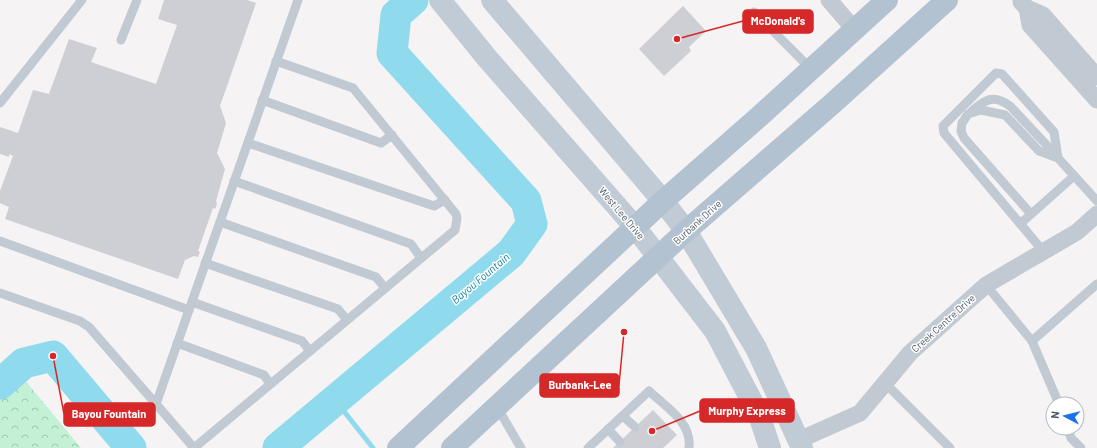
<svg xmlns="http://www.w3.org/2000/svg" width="1097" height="448" font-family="Barlow,sans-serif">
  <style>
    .forest { fill: url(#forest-crowns) }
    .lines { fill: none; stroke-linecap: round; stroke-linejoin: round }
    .stream { stroke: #90daee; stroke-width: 5 }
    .river { stroke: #90daee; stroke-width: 31 }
    .building { fill: #cdcfd5 }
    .lane { stroke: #c1cad2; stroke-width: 9 }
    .street { stroke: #c1cad2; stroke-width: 17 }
    .secondary { stroke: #c1cbd6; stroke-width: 22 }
    .primary { stroke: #b3c2d1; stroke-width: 22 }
    .labels { text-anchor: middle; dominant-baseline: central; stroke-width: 3; stroke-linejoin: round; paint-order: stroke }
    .street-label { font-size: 10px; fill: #4a5661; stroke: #fff }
    .water-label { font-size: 11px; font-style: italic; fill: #0c7c9b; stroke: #fff }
    .leader { fill: none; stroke: #d62828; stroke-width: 1.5 }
    .callout-dot { fill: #d62828; stroke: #fff; stroke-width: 1.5 }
    .callout { fill: #d62828; stroke: #d62828; stroke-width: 1.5 }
    .callout-label { font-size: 11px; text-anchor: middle; font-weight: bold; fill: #fff }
  </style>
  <defs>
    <pattern id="forest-crowns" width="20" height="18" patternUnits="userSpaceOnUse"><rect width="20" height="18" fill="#c3f1d5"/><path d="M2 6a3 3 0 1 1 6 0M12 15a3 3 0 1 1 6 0" fill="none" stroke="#a0c6b0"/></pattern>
  </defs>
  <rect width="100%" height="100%" fill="#f5f3f3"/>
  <polygon class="forest" points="24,379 81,448 0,448 0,400"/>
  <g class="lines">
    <polyline class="stream" points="335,400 373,448"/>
    <g class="river">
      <polyline points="0,384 24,363 53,356 131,448"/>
      <polyline points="278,448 511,253 532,224 526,201 392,53 396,15 413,0"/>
    </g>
  </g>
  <g class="building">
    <polygon points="164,0 247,0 256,3 220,106 226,123 217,153 225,169 216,201 217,204 215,209 213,208 198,251 200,252 198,257 194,256 185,260 178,279 5,219 9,207 0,203 0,191 13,156 9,154 9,157 0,154 0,127 18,133 33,90 49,94 69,39 97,48 91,62 156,84 177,25 158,19"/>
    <polygon points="683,6 706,31 689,47 691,51 664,76 639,49"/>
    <polygon points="653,410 677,435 663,448 613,448"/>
  </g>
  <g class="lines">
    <g class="lane">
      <polyline points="754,12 811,69"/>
      <polyline points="121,40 137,0"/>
      <polyline points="262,100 381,143 392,135"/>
      <polyline points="0,103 82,0"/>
      <path d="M972 111C986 99 994 94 1010 106L1056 155"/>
      <polyline points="248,143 434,206 445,200"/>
      <polyline points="234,181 411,244 421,258"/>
      <polyline points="1031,214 964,138 961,131 962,123 968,114 981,110 1005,115 1039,151 1058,158"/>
      <polyline points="220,222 376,277 385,288"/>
      <polyline points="1020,224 1074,176"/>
      <polyline points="0,241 189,310"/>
      <polyline points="1043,251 944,133 943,126 996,73 1002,74 1054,132 1058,158 1097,201"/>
      <polyline points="205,263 338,309 347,320"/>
      <polyline points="986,285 1032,341 1097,284"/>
      <polyline points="0,293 80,321 89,327 156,404"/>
      <polyline points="192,302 302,341 310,351"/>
      <polyline points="1032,341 1059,404"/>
      <polyline points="177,343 264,375 270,384"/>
      <polyline points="884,382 950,448"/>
      <polyline points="497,407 521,448"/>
      <polyline points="623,416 635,427"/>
      <polyline points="1068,428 1071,438 1081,448"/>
      <polyline points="608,429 620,442"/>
      <polyline points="194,448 455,230 457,218 456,214 353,88 276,61"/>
      <polyline points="194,448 156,404 298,0"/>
      <path d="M588 448 649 391C666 407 692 422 689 448"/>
    </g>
    <g class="street">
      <polyline points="829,0 854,29"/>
      <polyline points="1021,2 1027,8 1043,15 1097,77"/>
      <polyline points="1027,8 1030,25 1097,100"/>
      <polyline points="799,440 860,413 910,353 986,285 1077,232 1097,214"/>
    </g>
    <g class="secondary">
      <polyline points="440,0 487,58 635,227 715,331 759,415 770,448"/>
      <polyline points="492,0 663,201 686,231 756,348 802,448"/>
    </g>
    <g class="primary">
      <polyline points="398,448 663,201 761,115 887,0"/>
      <polyline points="452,448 686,231 832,104 947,0"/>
    </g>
  </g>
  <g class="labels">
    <g class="street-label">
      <text transform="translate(622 213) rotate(50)">West Lee Drive</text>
      <text transform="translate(697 222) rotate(-42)">Burbank Drive</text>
      <text transform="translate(943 323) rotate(-42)">Creek Centre Drive</text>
    </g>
    <g class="water-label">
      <text transform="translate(480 278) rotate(-40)">Bayou Fountain</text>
    </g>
  </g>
  <path class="leader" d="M677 39L743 21M624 332L619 385M652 431L700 411M53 356L64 414"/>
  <g class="callout-dot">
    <circle cx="677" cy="39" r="4"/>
    <circle cx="624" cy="332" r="4"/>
    <circle cx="652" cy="431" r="4"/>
    <circle cx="53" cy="356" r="4"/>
  </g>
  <g class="callout">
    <rect x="743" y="10" width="70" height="23" rx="4"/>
    <rect x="540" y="374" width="79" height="23" rx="4"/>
    <rect x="700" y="399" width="94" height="23" rx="4"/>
    <rect x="64" y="403" width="91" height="23" rx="4"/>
  </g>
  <g class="callout-label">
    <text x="778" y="25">McDonald's</text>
    <text x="580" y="389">Burbank-Lee</text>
    <text x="747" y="415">Murphy Express</text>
    <text x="109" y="418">Bayou Fountain</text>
  </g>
  <g transform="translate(1065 416) rotate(277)"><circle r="19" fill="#ffffff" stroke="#b7bbc0"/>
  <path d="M0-3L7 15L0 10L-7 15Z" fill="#1a73e8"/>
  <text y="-6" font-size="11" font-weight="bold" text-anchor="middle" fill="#4a5661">N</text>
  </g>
</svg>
